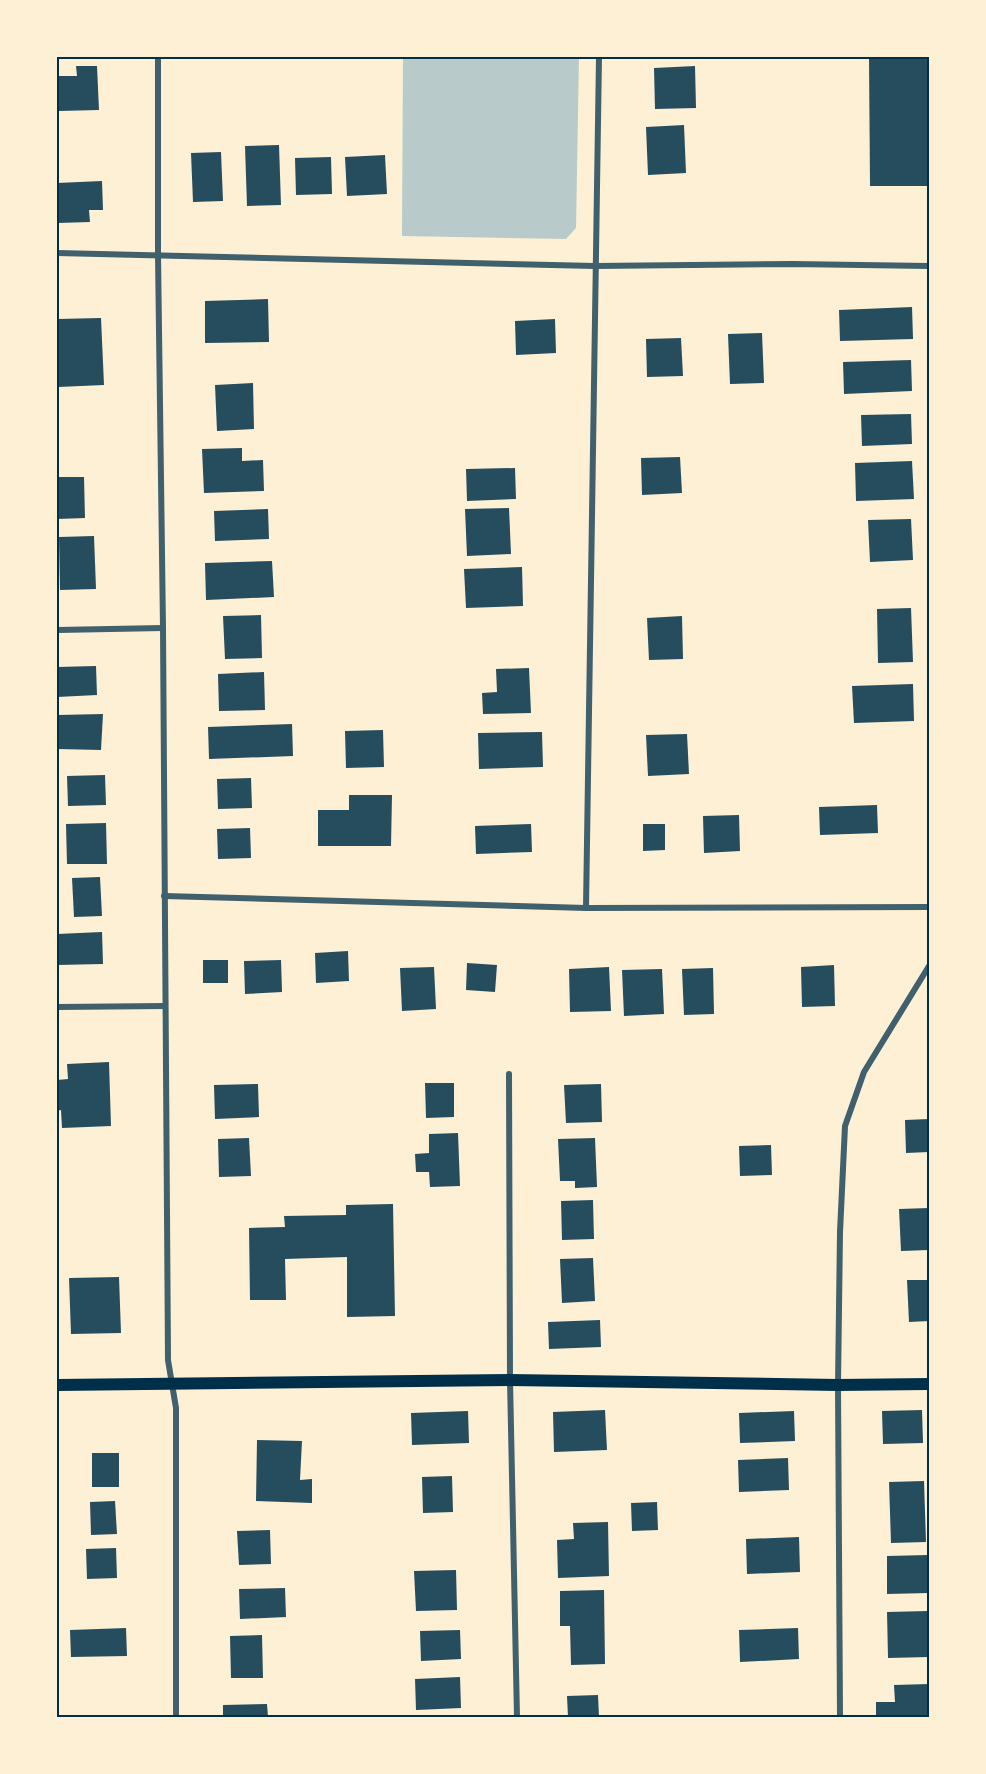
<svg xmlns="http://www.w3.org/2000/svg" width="986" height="1774" font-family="Commissioner,sans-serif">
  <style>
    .green { fill: #b9caca }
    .building { fill: #264d5e }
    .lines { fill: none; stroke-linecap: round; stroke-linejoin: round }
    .minor { stroke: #3f606c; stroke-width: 6 }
    .secondary { stroke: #003049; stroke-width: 12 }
    .neatline { fill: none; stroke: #003049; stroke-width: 2 }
  </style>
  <rect width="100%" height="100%" fill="#fdf0d5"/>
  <polygon class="green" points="403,57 579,57 576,228 566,239 402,236"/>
  <g class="building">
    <polygon points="869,57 929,57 929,186 870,186"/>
    <polygon points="76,66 97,66 99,110 59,111 58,76 77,76"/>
    <polygon points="695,66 696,108 655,109 654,68"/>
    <polygon points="684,125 686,173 648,175 646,127"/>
    <polygon points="279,145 281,205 247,206 245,146"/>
    <polygon points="221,152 223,201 193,202 191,153"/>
    <polygon points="385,155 387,194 347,196 345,157"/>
    <polygon points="331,157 332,194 296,195 295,158"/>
    <polygon points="102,181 103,210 89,210 90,222 58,223 57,183"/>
    <polygon points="268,299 269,342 205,343 205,301"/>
    <polygon points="912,307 913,339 840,341 839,310"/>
    <polygon points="101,318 104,385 58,387 57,319"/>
    <polygon points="555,319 556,353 516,355 515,321"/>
    <polygon points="762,333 764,383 730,384 728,334"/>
    <polygon points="681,338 683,376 647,377 646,339"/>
    <polygon points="911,360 912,391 844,394 843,362"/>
    <polygon points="253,383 254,429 217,431 215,385"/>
    <polygon points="911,414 912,444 862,446 861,415"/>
    <polygon points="242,448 242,461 263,460 264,491 204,493 202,449"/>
    <polygon points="680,457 682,493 642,495 641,458"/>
    <polygon points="912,461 914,499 856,501 855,463"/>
    <polygon points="515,468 516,499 467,501 466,469"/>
    <polygon points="57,477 84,477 85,518 57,519"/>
    <polygon points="509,508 511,554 467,556 465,509"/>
    <polygon points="268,509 269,539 215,541 214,511"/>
    <polygon points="911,519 913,560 870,562 868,520"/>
    <polygon points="94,536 96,589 60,590 59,537"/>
    <polygon points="272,561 274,597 206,600 205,563"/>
    <polygon points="522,567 523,606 466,608 464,569"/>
    <polygon points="911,608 913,662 878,663 877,609"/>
    <polygon points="261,615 262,658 225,659 223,616"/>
    <polygon points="682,616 683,659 649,660 647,618"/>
    <polygon points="96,666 97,695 57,697 57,667"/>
    <polygon points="529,668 531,713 483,714 482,693 497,692 496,669"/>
    <polygon points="264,672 265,710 219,711 218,674"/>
    <polygon points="913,684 914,721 854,723 852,686"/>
    <polygon points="103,714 101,750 57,749 57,715"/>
    <polygon points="292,724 293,756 209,759 208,727"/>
    <polygon points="383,730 384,767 346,768 345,731"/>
    <polygon points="542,732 543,767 479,769 478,733"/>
    <polygon points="687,734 689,774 648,776 646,735"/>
    <polygon points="105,775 106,805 68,806 67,776"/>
    <polygon points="251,778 252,808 218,809 217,779"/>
    <polygon points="349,795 392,795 391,846 318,846 318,810 349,810"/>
    <polygon points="877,805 878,833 820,835 819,807"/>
    <polygon points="739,815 740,851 704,853 703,816"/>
    <polygon points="106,823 107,864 67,864 66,824"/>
    <polygon points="531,824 532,852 476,854 475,826"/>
    <polygon points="643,824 665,824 665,850 643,851"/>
    <polygon points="250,828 251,858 218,859 217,829"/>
    <polygon points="100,877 102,916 74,917 72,878"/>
    <polygon points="102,932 103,964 57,965 57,934"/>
    <polygon points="348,951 349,981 316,983 315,953"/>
    <rect x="203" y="960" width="25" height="23"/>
    <polygon points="281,960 282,992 245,994 244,961"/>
    <polygon points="467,963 497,965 495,992 466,990"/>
    <polygon points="834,965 835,1006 802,1007 801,967"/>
    <polygon points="434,967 436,1009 402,1011 400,968"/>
    <polygon points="609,967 611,1011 570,1012 569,969"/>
    <polygon points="713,968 714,1014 684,1015 682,969"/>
    <polygon points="662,969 664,1014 624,1016 622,970"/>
    <polygon points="109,1062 111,1126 62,1128 61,1110 57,1111 57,1080 68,1079 67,1064"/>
    <polygon points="425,1083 454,1083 454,1117 426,1118"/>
    <polygon points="258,1084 259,1117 215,1119 214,1085"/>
    <polygon points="601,1084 602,1122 566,1123 564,1085"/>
    <polygon points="929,1119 929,1152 906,1153 905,1120"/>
    <polygon points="458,1133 460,1186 430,1187 429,1172 416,1172 415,1154 429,1153 429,1134"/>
    <polygon points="249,1138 251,1176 219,1177 218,1139"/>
    <polygon points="595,1138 597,1187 575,1188 575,1181 560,1181 558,1139"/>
    <polygon points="771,1145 772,1175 740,1176 739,1146"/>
    <polygon points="593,1200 594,1239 562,1240 561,1201"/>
    <polygon points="393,1204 395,1316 347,1317 347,1257 285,1259 286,1300 250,1300 249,1228 285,1227 284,1216 346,1215 346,1205"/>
    <polygon points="929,1208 929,1250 901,1251 899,1209"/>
    <polygon points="593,1258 595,1301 562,1303 560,1259"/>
    <polygon points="119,1277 121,1333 71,1334 69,1278"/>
    <polygon points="907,1280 929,1280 929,1321 909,1322"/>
    <polygon points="600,1320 601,1347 549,1349 548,1322"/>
    <polygon points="605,1410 607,1450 554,1452 553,1412"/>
    <polygon points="922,1410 923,1443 883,1444 882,1411"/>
    <polygon points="468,1411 469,1443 412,1445 411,1413"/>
    <polygon points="794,1411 795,1441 740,1443 739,1413"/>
    <polygon points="257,1440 302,1441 300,1480 312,1479 312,1503 256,1501"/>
    <rect x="92" y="1453" width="27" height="34"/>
    <polygon points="788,1458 789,1490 739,1492 738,1460"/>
    <polygon points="452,1476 453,1512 423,1513 422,1477"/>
    <polygon points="924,1481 926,1542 891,1543 889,1482"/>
    <polygon points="115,1501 117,1534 91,1535 90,1502"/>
    <polygon points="657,1502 658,1530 632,1531 631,1503"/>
    <polygon points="608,1522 609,1576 558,1578 557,1540 574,1539 573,1523"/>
    <polygon points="270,1530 271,1564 239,1565 237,1531"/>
    <polygon points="799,1537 800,1572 747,1574 746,1539"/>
    <polygon points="116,1548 117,1578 87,1579 86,1549"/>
    <polygon points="928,1555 929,1593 887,1594 887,1556"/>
    <polygon points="456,1570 457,1610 416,1611 414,1571"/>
    <polygon points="285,1588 286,1617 240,1619 239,1589"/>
    <polygon points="604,1590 605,1664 571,1665 570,1626 560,1626 560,1591"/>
    <polygon points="928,1611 929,1657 888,1658 887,1612"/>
    <polygon points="126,1628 127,1656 71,1657 70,1630"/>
    <polygon points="798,1628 799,1659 740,1662 739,1630"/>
    <polygon points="460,1630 461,1659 421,1661 420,1631"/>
    <polygon points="262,1635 263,1678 231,1678 230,1636"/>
    <polygon points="460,1677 461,1708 416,1710 415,1679"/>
    <polygon points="929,1684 929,1717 876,1717 876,1702 895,1702 894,1685"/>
    <polygon points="598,1695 599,1717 568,1717 567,1696"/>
    <polygon points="267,1704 268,1717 223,1717 223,1705"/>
  </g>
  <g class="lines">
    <g class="minor">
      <polyline points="158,57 158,255 163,628 168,1360 176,1408 176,1717"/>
      <polyline points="57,253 595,266 793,264 929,266"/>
      <polyline points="57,630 163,628"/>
      <polyline points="164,896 586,908 929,907"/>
      <polyline points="586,908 599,57"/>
      <polyline points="57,1007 165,1006"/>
      <polyline points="509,1074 510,1380 517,1717"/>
      <polyline points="840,1717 838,1385 840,1232 845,1126 864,1072 929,966"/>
    </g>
    <polyline class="secondary" points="57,1385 510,1380 838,1385 929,1384"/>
  </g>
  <rect width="986" height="1774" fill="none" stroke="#fdf0d5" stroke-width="117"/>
  <rect x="58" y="58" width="870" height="1658" class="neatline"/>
</svg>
